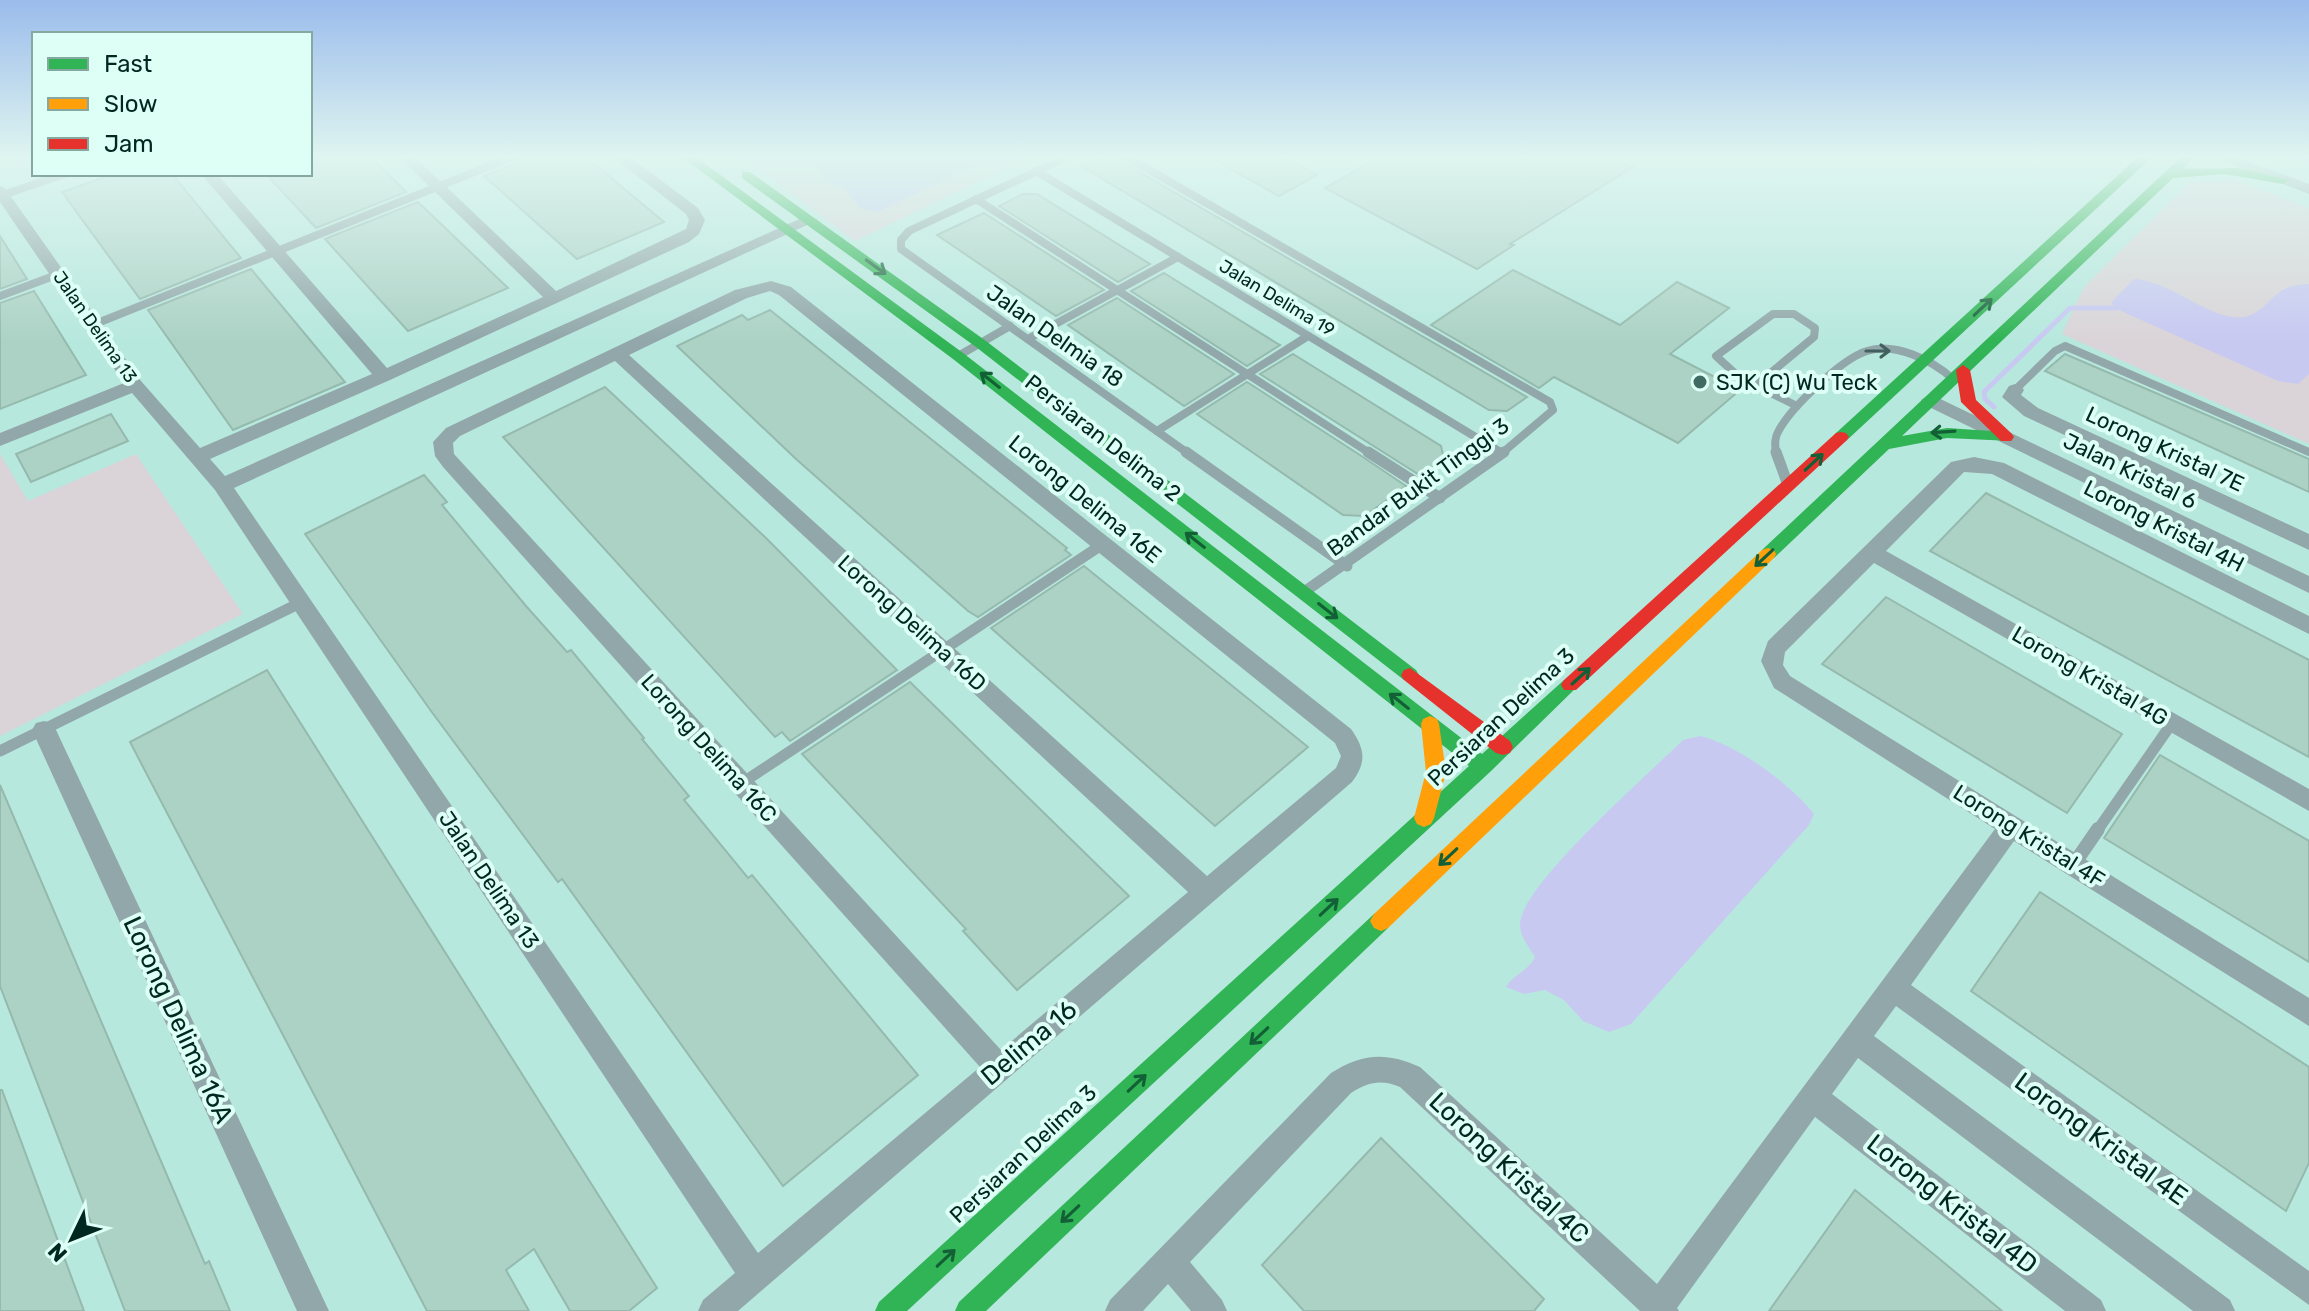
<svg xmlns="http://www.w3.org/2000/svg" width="2309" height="1311" font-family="Rubik,sans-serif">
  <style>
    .green { fill: #dad4d8 }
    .water { fill: #c8c9f1 }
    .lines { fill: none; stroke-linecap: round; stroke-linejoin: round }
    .stream { stroke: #c8c9f1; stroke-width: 5 }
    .building { fill: #acd2c5; stroke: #95b9ad; stroke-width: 2 }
    .lane-far2 { stroke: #92a7a9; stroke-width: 8 }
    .lane-far1 { stroke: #92a7a9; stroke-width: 11 }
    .lane { stroke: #92a7a9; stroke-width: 14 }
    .street { fill: #92a7a9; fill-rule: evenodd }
    .fast { fill: #30b455; fill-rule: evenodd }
    .slow { fill: #ff9f0a; fill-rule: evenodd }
    .jam { fill: #e5322d; fill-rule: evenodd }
    .oneway { stroke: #136036 }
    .oneway2 { stroke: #42615e }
    .poi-dot { fill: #406b63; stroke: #ddfff6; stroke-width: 3 }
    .labels { text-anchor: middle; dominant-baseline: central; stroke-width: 8; stroke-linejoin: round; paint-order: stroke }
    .far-street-label { font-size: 18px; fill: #002821; stroke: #ddfff6 }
    .street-label { font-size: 22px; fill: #002821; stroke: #ddfff6 }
    .poi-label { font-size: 22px; fill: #002821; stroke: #ddfff6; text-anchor: start }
    .near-street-label { font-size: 26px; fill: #002821; stroke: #ddfff6 }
  </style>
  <rect width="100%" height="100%" fill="#b7e8de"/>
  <g class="green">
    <polygon points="742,157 1030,157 855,241"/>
    <polygon points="2236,180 2309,208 2309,444 2062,334 2084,287 2190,182"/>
    <polygon points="0,454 28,501 136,454 243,614 0,736"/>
  </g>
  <g class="water">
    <polygon points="815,157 993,157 877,212 860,208 847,191 824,180 812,162"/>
    <path d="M2134 279C2170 280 2211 322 2244 317 2262 314 2270 296 2285 289 2291 285 2302 285 2309 284V374L2298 384 2278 381 2121 311 2111 303Z"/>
    <path d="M1700 736C1736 744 1792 785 1814 814L1809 825 1631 1024 1609 1032 1583 1021 1564 1000 1545 990 1524 994 1506 987C1513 974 1529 971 1535 957 1529 947 1520 937 1520 924 1521 885 1651 772 1683 740Z"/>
  </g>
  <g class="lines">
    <g class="stream">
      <polyline points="2296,157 2309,162"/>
      <polyline points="1994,407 1985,399 1984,392 2070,308 2117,308"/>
    </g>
  </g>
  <g class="building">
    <polygon points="310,157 371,157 406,192 316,228 266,174 310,174"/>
    <polygon points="519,157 586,157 664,222 577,259 484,176 515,164"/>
    <polygon points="1099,157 1120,157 1124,163 1527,397 1507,411 1489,410 1081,166"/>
    <polygon points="1209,157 1283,157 1317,175 1279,196"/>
    <polygon points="1380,157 1611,157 1633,167 1510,244 1514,245 1477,269 1325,188"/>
    <polygon points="114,174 172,174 241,258 140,299 62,192"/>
    <polygon points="1023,194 1037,194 1150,264 1118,282 999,206"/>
    <polygon points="418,202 508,288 408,331 325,239"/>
    <polygon points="984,213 1104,290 1056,316 937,235"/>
    <polygon points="0,236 27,279 0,289"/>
    <polygon points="251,269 345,382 233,430 148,310"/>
    <polygon points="1513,270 1620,325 1677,282 1729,308 1670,354 1740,390 1678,443 1554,377 1539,388 1431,325"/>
    <polygon points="1164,273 1278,344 1280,345 1247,366 1131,291"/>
    <polygon points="34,291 86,375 0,409 0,303"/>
    <polygon points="1117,298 1234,374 1184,406 1068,325"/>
    <polygon points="770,310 1067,548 1065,550 1071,555 978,617 968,611 796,459 677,346 742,315 748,320"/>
    <polygon points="1293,354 1441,446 1444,459 1421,476 1260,374"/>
    <polygon points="2065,354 2309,459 2309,492 2045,371"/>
    <polygon points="1247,382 1360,455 1406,486 1365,516 1343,515 1197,414"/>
    <polygon points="605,387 766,538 897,670 790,741 782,732 775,737 503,437"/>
    <polygon points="111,414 128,441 31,482 16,454"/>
    <polygon points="424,475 447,502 442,505 526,606 567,652 571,650 644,738 642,739 689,796 684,800 748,878 752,875 918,1075 783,1186 562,879 558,882 431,711 305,534"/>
    <polygon points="1986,493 2309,660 2309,757 1930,551"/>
    <polygon points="1084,566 1308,747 1215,826 991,628"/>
    <polygon points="1886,597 2122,734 2067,813 1822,664"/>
    <polygon points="267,670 657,1288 629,1311 570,1311 534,1249 506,1270 529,1311 427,1311 130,742"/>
    <polygon points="910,682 1129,896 1017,990 963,931 966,929 802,754"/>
    <polygon points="2160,755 2309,841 2309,962 2104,838"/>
    <polygon points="0,785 205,1264 209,1261 230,1311 125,1311 0,986"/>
    <polygon points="2040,892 2309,1067 2309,1163 2286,1211 1971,991"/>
    <polygon points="0,1090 2,1090 84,1311 0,1311"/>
    <polygon points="1381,1138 1544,1299 1534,1311 1304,1311 1262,1265"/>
    <polygon points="1855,1190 1942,1261 2002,1311 1769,1311"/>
  </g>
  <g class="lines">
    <g class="lane-far2">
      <polyline points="1067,157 909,231 901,240 901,249 1189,454"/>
      <polyline points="1127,157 1550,402 1553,410 1501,454"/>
      <polyline points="1036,171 1502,453"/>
      <polyline points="0,196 64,174"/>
      <polyline points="976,199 1371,454"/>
      <polyline points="0,296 59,274"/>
      <polyline points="95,324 512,157"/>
      <polyline points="1028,339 1178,257"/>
      <polyline points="958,356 1010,326"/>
      <polyline points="1756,385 1814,337 1815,328 1794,314 1773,314 1716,356 1740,378 1797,406"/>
      <polyline points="2015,390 2055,351 2065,346 2309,452"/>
      <polyline points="1157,431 1308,336"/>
      <path d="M1776 454C1775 445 1774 438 1779 430 1792 407 1841 359 1867 351 1895 342 1932 360 1953 379"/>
    </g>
    <g class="lane-far1">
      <polyline points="1186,452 1347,566"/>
      <polyline points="1368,452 1440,498"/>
      <polyline points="1776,452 1788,485"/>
      <polyline points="1304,592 1504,452"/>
      <polyline points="0,751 302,602"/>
      <polyline points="742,783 1103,544"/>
      <polyline points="2097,831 2172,723"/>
    </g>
    <polyline class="lane" points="2074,864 2098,829"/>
    <g class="street">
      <path d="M399 157H415L556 291 686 229 689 220 686 214 613 157H630L698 208 705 220 699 234 689 242 390 380 210 459 225 476 804 217 818 220 234 488 758 1253 980 1067 443 467 435 456 433 442 446 428 735 290 771 281 791 287 1351 729C1365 749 1367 762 1352 782L738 1311H698L703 1300 735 1273 215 490 132 393 0 446V433L124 383 0 202V186L5 188 141 381 200 448 372 374 201 174H217L387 368 543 297ZM770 291 779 295 1335 743 1341 756 1336 768 1207 876 629 355 747 298ZM615 361 1188 892 1001 1050 454 454 453 443 460 436Z"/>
      <polygon points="2213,157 2235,157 2309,184 2309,194"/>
      <polygon points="2015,384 2021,386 2024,390 2021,395 2038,408 2309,534 2309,550 2024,416 2002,397 2009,386"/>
      <polygon points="1930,394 2309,576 2309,593 1923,404 1921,400"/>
      <path d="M1974 457 2004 463 2309 616V634L1992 474 1964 472 1886 551 2309 789V811L1874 563 1785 652 1783 665 1790 676 2309 998V1026L2014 841 1911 985 2309 1271V1305L1896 1006 1874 1036 2230 1300 2235 1311H2193L1858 1058 1832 1094 2101 1300 2106 1311H2065L1815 1117 1677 1308 1679 1311H1640L1400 1087C1381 1079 1368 1082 1351 1093L1190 1262 1222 1300 1227 1311H1191L1168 1284 1143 1311H1105L1110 1300 1331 1073C1363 1053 1386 1052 1420 1067L1657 1284 1995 829 1774 688 1761 661 1768 641 1951 462Z"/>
      <polygon points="44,721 52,723 56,730 329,1311 297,1311 32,730 36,723"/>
    </g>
    <g class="fast">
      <polygon points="682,157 696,157 963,353 1482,754 1564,680 1576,680 1579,685 1490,772 907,1311 875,1311 879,1302 1469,766 953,359"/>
      <polygon points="2138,157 2152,157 1846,441 1836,441 1833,437 1836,433"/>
      <polygon points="2181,157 2194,157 2183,169 2239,168 2289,180 2283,184 2225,174 2173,178 1902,436 1947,428 2006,432 2011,433 2014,437 2011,441 1947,438 1889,449 1774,558 1762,558 1760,554 1762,550"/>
      <polygon points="742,172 750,172 986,341 1416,670 1419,675 1416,680 1404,680 976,347 742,178"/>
      <polygon points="1381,911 1388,914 1392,921 1388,928 986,1311 955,1311 959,1302 1374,914"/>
    </g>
    <g class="slow">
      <polygon points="1768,548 1774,550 1776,554 1774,558 1388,928 1381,931 1374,928 1370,921 1374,914 1762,550"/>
      <polygon points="1430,716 1437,719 1439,724 1446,772 1434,818 1431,824 1424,827 1417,824 1414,818 1426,772 1421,724 1423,719"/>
    </g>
    <g class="jam">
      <polygon points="1963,365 1970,370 1976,400 2011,433 2014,437 2011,441 2001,441 1961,402 1956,370"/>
      <polygon points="1841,432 1846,433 1849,437 1846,441 1576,690 1564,690 1561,685 1564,680 1836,433"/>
      <polygon points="1410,668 1510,741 1513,747 1510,753 1503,755 1496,753 1404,680 1401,675 1404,670"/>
    </g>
  </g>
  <defs><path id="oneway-shaft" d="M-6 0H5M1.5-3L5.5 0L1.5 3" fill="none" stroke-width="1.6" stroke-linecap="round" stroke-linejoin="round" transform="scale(2)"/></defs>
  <g class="oneway">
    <use href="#oneway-shaft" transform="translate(876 267) rotate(36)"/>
    <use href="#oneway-shaft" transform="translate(1983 307) rotate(-43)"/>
    <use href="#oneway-shaft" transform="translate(990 380) rotate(-142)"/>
    <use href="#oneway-shaft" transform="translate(1943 432) rotate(176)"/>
    <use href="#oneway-shaft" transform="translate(1814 462) rotate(-43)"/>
    <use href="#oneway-shaft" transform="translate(1195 540) rotate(-142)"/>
    <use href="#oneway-shaft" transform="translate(1764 558) rotate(137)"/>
    <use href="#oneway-shaft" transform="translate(1328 611) rotate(38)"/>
    <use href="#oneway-shaft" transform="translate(1581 676) rotate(-42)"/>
    <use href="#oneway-shaft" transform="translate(1399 701) rotate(-142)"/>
    <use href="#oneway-shaft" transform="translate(1448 857) rotate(137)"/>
    <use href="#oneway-shaft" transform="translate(1329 907) rotate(-43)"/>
    <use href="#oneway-shaft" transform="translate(1259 1036) rotate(137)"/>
    <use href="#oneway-shaft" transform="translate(1137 1083) rotate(-43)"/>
    <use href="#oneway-shaft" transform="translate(1070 1214) rotate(137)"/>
    <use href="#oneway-shaft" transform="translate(946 1258) rotate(-43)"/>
  </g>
  <use class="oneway2" href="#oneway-shaft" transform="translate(1878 351)"/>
  <linearGradient id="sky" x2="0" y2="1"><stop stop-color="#9bbcec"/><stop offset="0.46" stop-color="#dff5f0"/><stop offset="1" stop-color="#dff5f0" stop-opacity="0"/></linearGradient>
  <rect width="2309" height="341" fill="url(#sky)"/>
  <circle class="poi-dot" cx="1700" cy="382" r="8"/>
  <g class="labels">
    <g class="far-street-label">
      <text transform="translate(1277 298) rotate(31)">Jalan Delima 19</text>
      <text transform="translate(95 327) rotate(55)">Jalan Delima 13</text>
    </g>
    <g class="street-label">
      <text transform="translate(1055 336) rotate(35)">Jalan Delmia 18</text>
      <text transform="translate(1103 438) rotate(38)">Persiaran Delima 2</text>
      <text transform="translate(2165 449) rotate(25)">Lorong Kristal 7E</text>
      <text transform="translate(2130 471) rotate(26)">Jalan Kristal 6</text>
      <text transform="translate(1418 487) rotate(-36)">Bandar Bukit Tinggi 3</text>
      <text transform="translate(1085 499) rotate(39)">Lorong Delima 16E</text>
      <text transform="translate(2164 526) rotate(27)">Lorong Kristal 4H</text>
      <text transform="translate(912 623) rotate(42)">Lorong Delima 16D</text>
      <text transform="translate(2090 676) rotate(30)">Lorong Kristal 4G</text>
      <text transform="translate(1501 717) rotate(-43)">Persiaran Delima 3</text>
      <text transform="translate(709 748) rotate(48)">Lorong Delima 16C</text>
      <text transform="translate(2029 836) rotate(32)">Lorong Kristal 4F</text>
      <text transform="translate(489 880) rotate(56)">Jalan Delima 13</text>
      <text transform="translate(1023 1154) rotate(-43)">Persiaran Delima 3</text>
    </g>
    <g class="poi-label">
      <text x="1716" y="382">SJK (C) Wu Teck</text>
    </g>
    <g class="near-street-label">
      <text transform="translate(178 1020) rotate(65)">Lorong Delima 16A</text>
      <text transform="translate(1029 1043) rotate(-40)">Delima 16</text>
      <text transform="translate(2101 1139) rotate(36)">Lorong Kristal 4E</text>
      <text transform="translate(1509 1168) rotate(43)">Lorong Kristal 4C</text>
      <text transform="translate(1952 1204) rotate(38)">Lorong Kristal 4D</text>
    </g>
  </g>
  <rect x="32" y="32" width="280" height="144" fill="#ddfff6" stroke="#85a9a1" stroke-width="2"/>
  <rect x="48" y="58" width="40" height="12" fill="#30b455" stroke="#85a9a1" stroke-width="2"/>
  <text x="104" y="72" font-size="24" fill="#002821">Fast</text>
  <rect x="48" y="98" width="40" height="12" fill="#ff9f0a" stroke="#85a9a1" stroke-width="2"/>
  <text x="104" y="112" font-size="24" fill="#002821">Slow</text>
  <rect x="48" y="138" width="40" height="12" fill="#e5322d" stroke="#85a9a1" stroke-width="2"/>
  <text x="104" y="152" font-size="24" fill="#002821">Jam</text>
  <g transform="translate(72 1239) rotate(227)" stroke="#ddfff6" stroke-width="6" paint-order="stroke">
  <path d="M0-6L14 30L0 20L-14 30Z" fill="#002821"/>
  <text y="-12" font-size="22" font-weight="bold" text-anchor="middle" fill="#002821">N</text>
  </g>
</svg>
